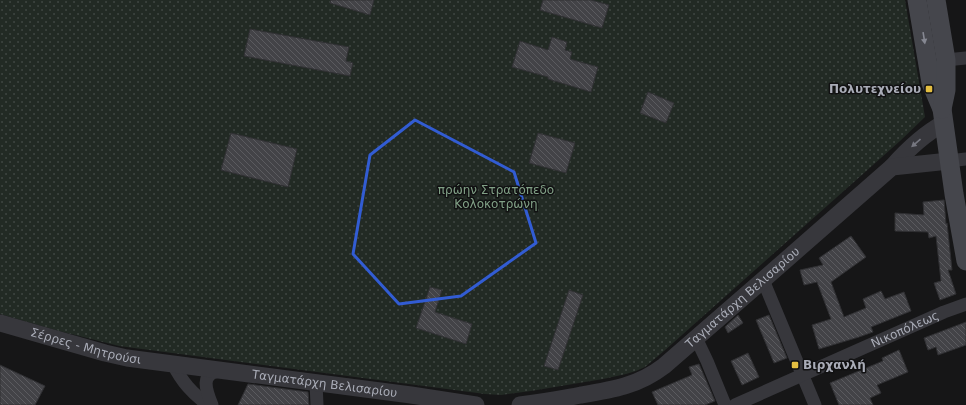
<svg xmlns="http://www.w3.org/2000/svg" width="966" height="405" font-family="'DejaVu Sans',sans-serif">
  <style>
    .park { fill: url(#park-dots) }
    .building { fill: url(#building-back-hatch); stroke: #303033 }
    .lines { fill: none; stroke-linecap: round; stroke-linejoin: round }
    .minor { stroke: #37373c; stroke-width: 13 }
    .tertiary { stroke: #37373c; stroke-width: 17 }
    .secondary { stroke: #45464c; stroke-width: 19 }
    .oneway { fill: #868892 }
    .oneway2 { fill: #767780 }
    .marked { fill: none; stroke: #325cd3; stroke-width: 3; stroke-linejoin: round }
    .poi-dot { fill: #e4be41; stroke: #111112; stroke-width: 1.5 }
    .labels { text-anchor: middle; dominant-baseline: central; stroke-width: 3; stroke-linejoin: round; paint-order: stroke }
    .poi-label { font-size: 12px; font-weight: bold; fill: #a9acb7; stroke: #111112; text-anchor: end }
    .park-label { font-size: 12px; fill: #81a086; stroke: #111112 }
    .street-label { font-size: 12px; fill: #a9acb7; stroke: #111112 }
  </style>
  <defs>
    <pattern id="park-dots" width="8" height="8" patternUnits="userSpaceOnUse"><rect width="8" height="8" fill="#222a24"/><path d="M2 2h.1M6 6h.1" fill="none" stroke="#3f4642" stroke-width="1.8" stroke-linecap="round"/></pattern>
    <pattern id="building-back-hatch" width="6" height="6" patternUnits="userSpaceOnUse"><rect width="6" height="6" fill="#434347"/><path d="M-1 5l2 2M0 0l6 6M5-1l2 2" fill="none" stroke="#5b5b5f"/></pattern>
  </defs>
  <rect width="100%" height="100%" fill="#161617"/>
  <polygon class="park" points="0,0 905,0 925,117 900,141 664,351 645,367 636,371 626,374 603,379 531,391 501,395 485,394 119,346 59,331 0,314"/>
  <g class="building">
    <polygon points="331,0 374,0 370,15 330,3"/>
    <polygon points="543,0 591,0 609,5 602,28 540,10"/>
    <polygon points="250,29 349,47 346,61 353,63 350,76 244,56"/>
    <polygon points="552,37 567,42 565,50 572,52 570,59 598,67 591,92 548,79 548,77 512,67 520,41 548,50"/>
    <polygon points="648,92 674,103 666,123 640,113"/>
    <polygon points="231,133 297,149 288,187 221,170"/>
    <polygon points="538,133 575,143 566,173 529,163"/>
    <polygon points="944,200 946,224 947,223 952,270 948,270 956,294 940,300 934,283 941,281 936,236 929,238 928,232 895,231 895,213 924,215 923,202"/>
    <polygon points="851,236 866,257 831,282 844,317 866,308 863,299 881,291 885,299 904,292 911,311 871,327 873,332 859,337 819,349 812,325 831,319 817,282 804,285 800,270 823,265 819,258"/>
    <polygon points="430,287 442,290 435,312 472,324 466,344 416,328"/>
    <polygon points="569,290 583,295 558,370 544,366"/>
    <polygon points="738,315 743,323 728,333 725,327"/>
    <polygon points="769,315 787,358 774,363 756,320"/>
    <polygon points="966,322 966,345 938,355 936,347 928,350 924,338"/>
    <polygon points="899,350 908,372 877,385 881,393 870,398 873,405 839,405 830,383 883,361 882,358"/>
    <polygon points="748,353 759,377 742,385 731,361"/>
    <polygon points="699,364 715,401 705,405 658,405 652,392 692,375 689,367"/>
    <polygon points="0,365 45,386 35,405 0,405"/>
    <polygon points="248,384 308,392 309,405 238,405"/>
  </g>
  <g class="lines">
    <g class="minor">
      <polyline points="946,60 966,58"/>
      <polyline points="949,161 966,159"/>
      <polyline points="763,280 815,405"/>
      <polyline points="696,338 707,361 725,405"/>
      <path d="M173 364C182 382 192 393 208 405"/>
      <polyline points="316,383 317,405"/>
      <path d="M212 405C206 390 199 372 222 371"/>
      <path id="s1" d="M735 405 944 312 966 304"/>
    </g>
    <g class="tertiary">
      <path d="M892 167C907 150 924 134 944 123"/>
      <path id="s2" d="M0 323 105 353 127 358 411 395 476 405"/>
      <path id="s3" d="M520 405C541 402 561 399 581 395 612 390 638 386 664 366L763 280 892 167 949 161"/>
    </g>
    <g class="secondary">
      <polyline points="917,0 931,83 942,109 954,194 966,261"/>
      <polyline points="936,0 946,60 946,90 942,109"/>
    </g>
  </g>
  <defs><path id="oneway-solid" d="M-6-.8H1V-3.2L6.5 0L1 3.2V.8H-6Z"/></defs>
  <use class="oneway" href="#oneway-solid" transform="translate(924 38) rotate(81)"/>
  <use class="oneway2" href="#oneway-solid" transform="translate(916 143) rotate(139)"/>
  <path class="marked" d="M415 120 514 172 536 243 461 296 399 304 353 254 370 155Z"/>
  <g class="poi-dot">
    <rect x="925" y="85" width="8" height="8" rx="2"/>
    <rect x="791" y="361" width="8" height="8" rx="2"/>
  </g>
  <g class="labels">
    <g class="poi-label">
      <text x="921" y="89">Πολυτεχνείου</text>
      <text x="803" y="365" text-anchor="start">Βιρχανλή</text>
    </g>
    <g class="park-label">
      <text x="496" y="190">πρώην Στρατόπεδο<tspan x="496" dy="14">Κολοκοτρώνη</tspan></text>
    </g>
    <g class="street-label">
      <text stroke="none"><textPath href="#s3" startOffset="255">Ταγματάρχη Βελισαρίου</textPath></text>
      <text stroke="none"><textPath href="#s1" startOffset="186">Νικοπόλεως</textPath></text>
      <text stroke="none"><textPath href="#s2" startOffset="89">Σέρρες - Μητρούσι</textPath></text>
      <text stroke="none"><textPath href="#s2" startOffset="331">Ταγματάρχη Βελισαρίου</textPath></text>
    </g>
  </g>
</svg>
